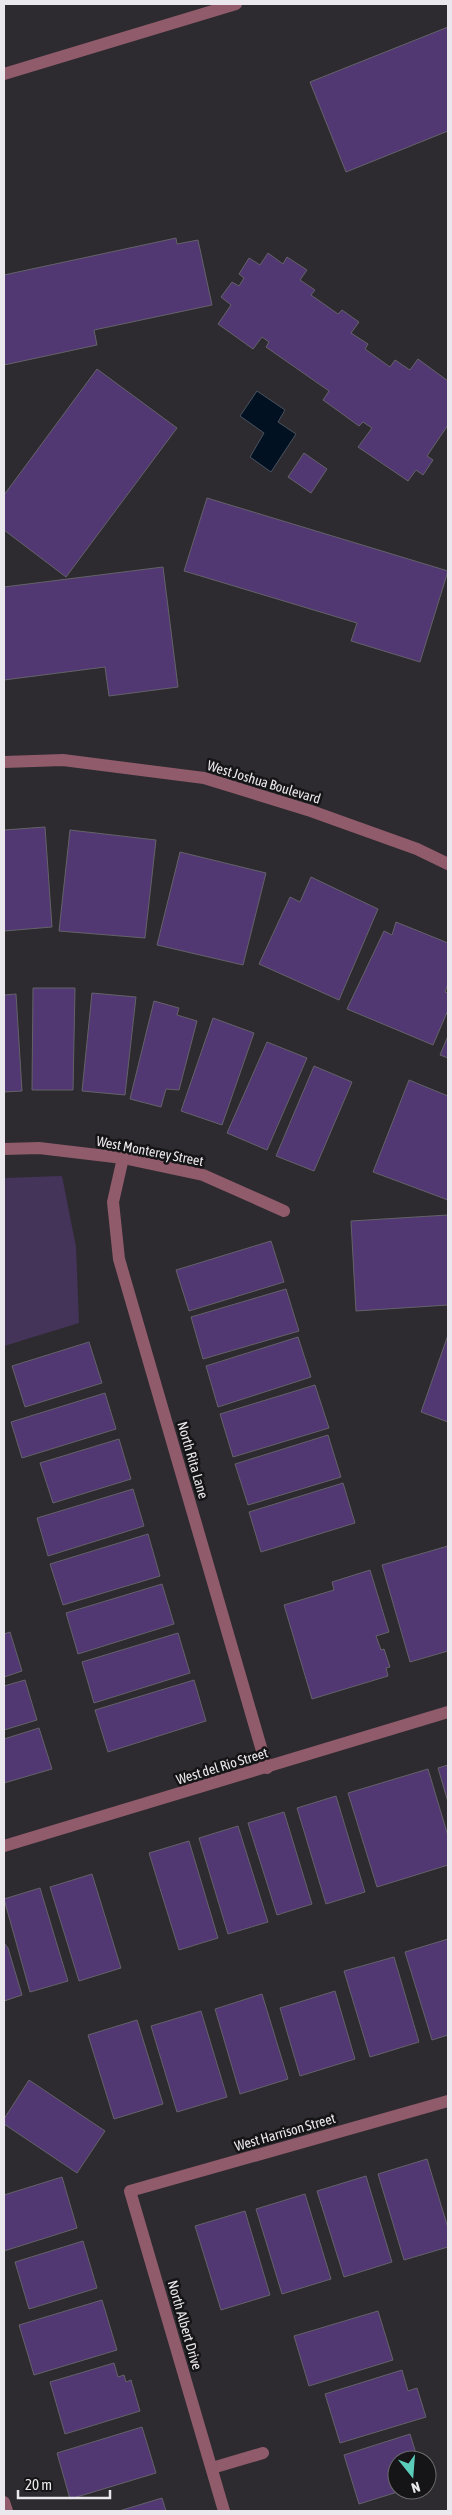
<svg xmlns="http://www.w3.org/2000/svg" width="452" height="2515" font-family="'Asap Condensed',sans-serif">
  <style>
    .green { fill: #453459 }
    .water { fill: #021121; stroke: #48525e }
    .building { fill: #513873; stroke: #646268 }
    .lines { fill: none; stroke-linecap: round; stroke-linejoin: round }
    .minor { stroke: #905b6a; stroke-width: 12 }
    .labels { text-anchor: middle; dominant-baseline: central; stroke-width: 5; stroke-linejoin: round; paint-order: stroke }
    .street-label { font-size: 14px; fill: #eae8ec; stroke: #151416 }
  </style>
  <rect width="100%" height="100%" fill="#2d2b30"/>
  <polygon class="green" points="62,1176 76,1247 79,1323 4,1346 4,1178"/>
  <polygon class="water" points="257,391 285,410 278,422 296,434 271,472 250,457 264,433 240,416"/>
  <g class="building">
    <polygon points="448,27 448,131 346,172 310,82"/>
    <polygon points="176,238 177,244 198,240 212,305 94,330 97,345 4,365 4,275"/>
    <polygon points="268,253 283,264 287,257 307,270 300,280 315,290 311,295 338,314 342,310 359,322 351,333 368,344 365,349 390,367 395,360 410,370 418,359 448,381 448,425 427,456 433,460 423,475 416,470 408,481 358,447 372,428 363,422 359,426 323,400 329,391 266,347 269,342 262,337 253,349 218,324 231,305 221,297 232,282 239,286 244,278 239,274 249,258 260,265"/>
    <polygon points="97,369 177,428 66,577 4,530 4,495"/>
    <polygon points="304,453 327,469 311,493 288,477"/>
    <polygon points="207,498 448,571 420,662 351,641 357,623 184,571"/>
    <polygon points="163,567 178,687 109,696 105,667 4,680 4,587"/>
    <polygon points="45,827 52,927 4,931 4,830"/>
    <polygon points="70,830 156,840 145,938 59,931"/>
    <polygon points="180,852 266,873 243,965 157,945"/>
    <polygon points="311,877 378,909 339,1000 259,964 290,897 300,902"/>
    <polygon points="396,922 448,943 448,984 445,992 448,993 448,1010 433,1045 347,1009 384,931 392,935"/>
    <polygon points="33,988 75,988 73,1090 32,1090"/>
    <polygon points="92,993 136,997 125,1095 82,1091"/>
    <polygon points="16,994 22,1091 4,1092 4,995"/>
    <polygon points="154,1001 179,1008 177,1015 197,1021 179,1090 166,1089 161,1107 130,1099"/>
    <polygon points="213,1018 254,1033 222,1125 181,1111"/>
    <polygon points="448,1036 448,1058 440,1055"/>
    <polygon points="267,1042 307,1058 267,1150 227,1133"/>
    <polygon points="314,1066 352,1082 314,1171 276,1156"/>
    <polygon points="409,1080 448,1096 448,1200 373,1172"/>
    <polygon points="448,1215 448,1305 356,1311 351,1221"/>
    <polygon points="271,1241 284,1282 189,1311 176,1270"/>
    <polygon points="286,1289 299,1331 203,1359 191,1317"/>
    <polygon points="448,1335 448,1422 421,1412"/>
    <polygon points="298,1337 311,1377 218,1407 206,1366"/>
    <polygon points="89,1342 102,1383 25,1407 12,1366"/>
    <polygon points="315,1385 329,1428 233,1457 220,1414"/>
    <polygon points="105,1393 116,1429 22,1458 11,1422"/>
    <polygon points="328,1435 341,1477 248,1505 235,1464"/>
    <polygon points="119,1439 131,1479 53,1503 40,1463"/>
    <polygon points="343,1483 355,1523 261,1552 249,1512"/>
    <polygon points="133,1489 144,1526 48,1556 37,1518"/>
    <polygon points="148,1534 160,1576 63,1605 50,1564"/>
    <polygon points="448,1546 448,1651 410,1662 382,1565"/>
    <polygon points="370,1570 389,1632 376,1636 381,1650 384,1649 390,1667 386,1668 388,1676 312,1699 284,1605 334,1590 332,1582"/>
    <polygon points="162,1584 174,1624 78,1654 66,1613"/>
    <polygon points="10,1632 22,1671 4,1677 4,1634"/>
    <polygon points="178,1633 190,1673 94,1703 82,1662"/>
    <polygon points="25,1680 37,1720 4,1730 4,1686"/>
    <polygon points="194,1680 206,1721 108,1752 95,1710"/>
    <polygon points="39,1728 52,1769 4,1783 4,1739"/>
    <polygon points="448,1765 448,1802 438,1768"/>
    <polygon points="428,1769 448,1836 448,1865 377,1887 348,1793"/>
    <polygon points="336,1796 365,1892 326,1904 297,1808"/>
    <polygon points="284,1812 312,1904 277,1915 248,1823"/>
    <polygon points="238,1826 268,1922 228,1934 199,1838"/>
    <polygon points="189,1841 218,1938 179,1950 149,1853"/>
    <polygon points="92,1874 121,1968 79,1981 50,1887"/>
    <polygon points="40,1888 68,1981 30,1992 4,1899"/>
    <polygon points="448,1939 448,2035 432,2040 405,1952"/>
    <polygon points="4,1943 8,1948 22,1995 4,2001"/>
    <polygon points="394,1957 419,2042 370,2057 344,1971"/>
    <polygon points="335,1991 355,2059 300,2076 280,2008"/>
    <polygon points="262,1994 288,2079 240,2094 215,2009"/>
    <polygon points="201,2011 227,2097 177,2112 151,2026"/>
    <polygon points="137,2020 163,2104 114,2119 88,2035"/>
    <polygon points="29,2080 105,2131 77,2173 4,2124 4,2119"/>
    <polygon points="427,2159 448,2228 448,2247 404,2260 378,2174"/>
    <polygon points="366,2176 392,2262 344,2277 317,2191"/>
    <polygon points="62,2177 77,2228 4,2251 4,2195"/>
    <polygon points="305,2194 331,2279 282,2294 256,2209"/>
    <polygon points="245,2211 270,2295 221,2310 195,2226"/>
    <polygon points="83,2241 97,2288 29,2309 15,2262"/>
    <polygon points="102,2300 117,2350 34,2375 19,2325"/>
    <polygon points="378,2311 393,2360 309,2386 294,2336"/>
    <polygon points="114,2363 118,2377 124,2375 126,2382 131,2380 140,2411 65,2434 50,2382"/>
    <polygon points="402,2370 408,2391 417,2388 426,2417 340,2443 325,2394"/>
    <polygon points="142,2427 156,2473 70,2499 57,2453"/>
    <polygon points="410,2434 418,2460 397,2460 397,2490 404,2490 359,2504 344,2455"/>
    <polygon points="162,2498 166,2511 119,2511"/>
  </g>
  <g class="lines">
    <g class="minor">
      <polyline points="4,74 236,4"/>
      <polyline points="4,762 63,760 204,778 311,811 417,849 448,864"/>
      <polyline points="4,1149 39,1148 123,1158 203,1175 284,1211"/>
      <polyline points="123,1158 113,1202 119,1259 267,1768"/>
      <polyline points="4,1846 448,1712"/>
      <polyline points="212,2468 263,2453"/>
      <polyline points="4,2502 7,2511"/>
      <polyline points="224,2511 130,2191 448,2101"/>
    </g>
  </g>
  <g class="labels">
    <g class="street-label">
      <text transform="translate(264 782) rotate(17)">West Joshua Boulevard</text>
      <text transform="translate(150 1151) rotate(11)">West Monterey Street</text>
      <text transform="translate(193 1460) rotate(74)">North Rita Lane</text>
      <text transform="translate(222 1766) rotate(-17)">West del Rio Street</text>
      <text transform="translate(285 2132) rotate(-16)">West Harrison Street</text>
      <text transform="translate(185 2325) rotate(74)">North Albert Drive</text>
    </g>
  </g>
  <rect width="452" height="2515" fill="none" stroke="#eae8ec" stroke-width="10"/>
  <g transform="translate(412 2475) rotate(163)"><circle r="24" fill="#151416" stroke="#6a696c"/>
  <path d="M0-4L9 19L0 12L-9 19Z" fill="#5bcebb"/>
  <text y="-8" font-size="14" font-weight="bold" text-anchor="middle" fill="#eae8ec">N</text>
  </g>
  <path d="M18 2490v8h92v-8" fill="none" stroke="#eae8ec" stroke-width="2.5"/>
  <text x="25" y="2490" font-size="15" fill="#eae8ec" stroke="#151416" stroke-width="4" paint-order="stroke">20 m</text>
</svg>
